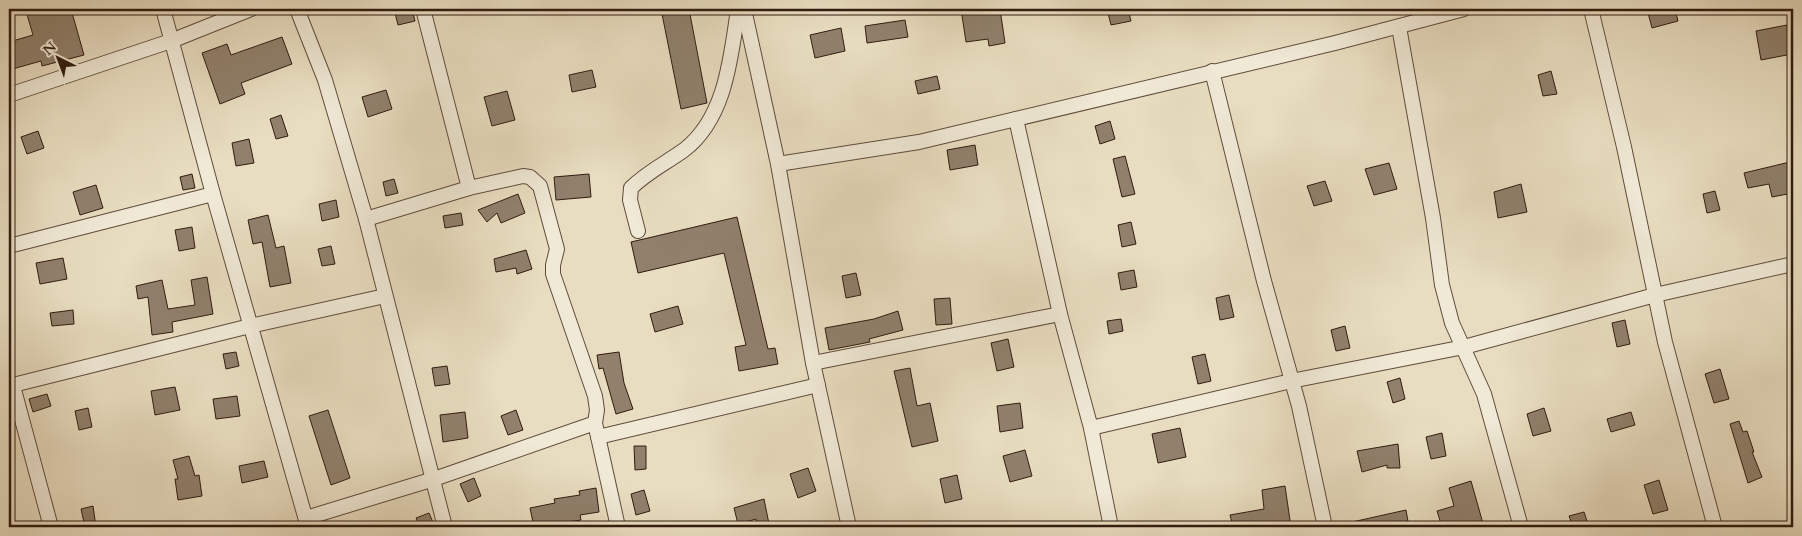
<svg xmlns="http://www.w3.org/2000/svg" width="1802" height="536" font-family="Cardo,serif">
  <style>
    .building { fill: #90806c; stroke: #311c10 }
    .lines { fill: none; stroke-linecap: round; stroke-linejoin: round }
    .street-casing { stroke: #5f4c3c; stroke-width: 16 }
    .street { stroke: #f0e9d6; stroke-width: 14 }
  </style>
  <rect width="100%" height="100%" fill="#e8ddc0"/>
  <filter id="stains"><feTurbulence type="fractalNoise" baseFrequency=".004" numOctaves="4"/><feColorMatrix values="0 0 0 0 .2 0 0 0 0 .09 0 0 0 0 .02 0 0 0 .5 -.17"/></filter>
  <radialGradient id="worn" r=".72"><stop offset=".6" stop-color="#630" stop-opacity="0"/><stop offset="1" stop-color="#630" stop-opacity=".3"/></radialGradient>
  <g class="building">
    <polygon points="35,9 71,9 84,55 42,66 41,61 9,70 9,42 33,35 26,11"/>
    <polygon points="394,9 412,9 415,21 398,25"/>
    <polygon points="661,9 689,9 707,103 681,109"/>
    <polygon points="961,9 1000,9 1005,43 989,46 988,39 966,42"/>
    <polygon points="1107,9 1128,9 1131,21 1111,25"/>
    <polygon points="1647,9 1675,9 1678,21 1652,28"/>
    <polygon points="905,20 908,37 867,43 865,26"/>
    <polygon points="1787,25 1792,54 1761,60 1756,31"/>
    <polygon points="841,28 845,51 815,58 810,35"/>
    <polygon points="282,37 292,64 241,83 245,94 220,104 202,53 227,44 231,55"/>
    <polygon points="592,70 596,87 572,92 569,75"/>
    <polygon points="1551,71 1557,94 1543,96 1538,75"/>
    <polygon points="937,76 940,89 918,94 915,81"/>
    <polygon points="386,90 392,109 368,117 362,97"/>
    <polygon points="507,91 515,120 492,126 484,97"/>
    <polygon points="281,115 288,136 276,139 270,119"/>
    <polygon points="1110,121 1115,139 1100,144 1095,126"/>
    <polygon points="38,131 44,148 27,154 21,137"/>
    <polygon points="249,139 254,163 236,166 232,143"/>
    <polygon points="975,145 978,165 950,170 947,150"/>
    <polygon points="1125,156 1135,194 1122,197 1113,159"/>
    <polygon points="1790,162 1793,193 1772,197 1769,184 1748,188 1744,173"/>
    <polygon points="1389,163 1397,189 1374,195 1365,169"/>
    <polygon points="192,174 195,188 183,190 180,177"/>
    <polygon points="589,174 591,197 556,200 554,177"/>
    <polygon points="394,179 398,193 386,196 383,182"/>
    <polygon points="1325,181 1332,201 1314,206 1307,186"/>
    <polygon points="1521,184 1527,212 1498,218 1494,192"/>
    <polygon points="96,185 103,208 80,215 73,192"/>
    <polygon points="1715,191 1720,210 1707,213 1703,194"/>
    <polygon points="518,194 525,213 501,223 497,213 487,222 478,210"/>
    <polygon points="336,200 339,217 322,221 319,204"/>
    <polygon points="461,213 463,225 445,228 443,216"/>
    <polygon points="268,215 276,248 284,246 291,283 270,287 262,242 253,244 248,220"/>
    <polygon points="737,217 768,349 775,348 778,364 739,371 735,347 746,345 724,253 638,273 631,242"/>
    <polygon points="1131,222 1136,244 1122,247 1118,225"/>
    <polygon points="192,227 195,248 179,251 175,230"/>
    <polygon points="331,246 335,264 322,266 318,249"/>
    <polygon points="526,250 532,269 517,274 516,268 496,272 494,259"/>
    <polygon points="63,258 67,279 40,284 36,263"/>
    <polygon points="1134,270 1137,287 1121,290 1118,273"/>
    <polygon points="856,273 861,295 846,298 842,276"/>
    <polygon points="207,277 213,314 172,322 173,332 152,335 148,297 138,299 136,286 162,280 168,309 195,305 191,280"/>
    <polygon points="1229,295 1234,317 1220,320 1216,298"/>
    <polygon points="950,298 952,324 936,325 934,299"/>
    <polygon points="678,306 683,324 655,332 650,314"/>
    <polygon points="73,310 74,324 52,326 50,313"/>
    <polygon points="898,311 903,330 869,339 870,342 829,350 825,328 874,319"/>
    <polygon points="1121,319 1123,331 1109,334 1107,321"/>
    <polygon points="1625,320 1630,344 1617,347 1612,323"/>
    <polygon points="1345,326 1350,348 1336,351 1331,330"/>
    <polygon points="1008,339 1014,367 997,371 991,343"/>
    <polygon points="236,352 239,366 226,369 223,354"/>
    <polygon points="619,352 624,383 633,409 616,414 603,368 599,369 597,355"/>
    <polygon points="1205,354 1211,381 1198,384 1192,357"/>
    <polygon points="447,366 450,384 435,386 432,368"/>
    <polygon points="910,368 917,406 930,403 938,441 912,447 894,371"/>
    <polygon points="1720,369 1729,399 1714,403 1705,374"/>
    <polygon points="1400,378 1405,399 1393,403 1387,382"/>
    <polygon points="175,387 180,410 155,415 151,391"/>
    <polygon points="47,394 51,406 33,412 29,399"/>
    <polygon points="237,396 240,416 216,419 213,399"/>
    <polygon points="1020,403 1023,428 1000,432 997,406"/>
    <polygon points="88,408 92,427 79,430 75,411"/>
    <polygon points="1544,408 1551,431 1533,436 1527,414"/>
    <polygon points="328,410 350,478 331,485 309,416"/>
    <polygon points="516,410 523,430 508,435 501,416"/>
    <polygon points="465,412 468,438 443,442 440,415"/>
    <polygon points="1631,412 1635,425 1611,432 1607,419"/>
    <polygon points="1739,421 1743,432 1747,431 1754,452 1752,452 1762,477 1748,483 1730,424"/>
    <polygon points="1180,428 1186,457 1158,463 1152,434"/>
    <polygon points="1442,433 1446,456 1431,459 1426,437"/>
    <polygon points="1398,444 1400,468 1387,468 1387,465 1362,472 1357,451"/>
    <polygon points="634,446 646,446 646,469 635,470"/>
    <polygon points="1025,450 1032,476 1010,482 1003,456"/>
    <polygon points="189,456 195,476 199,475 202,496 178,500 175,479 178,479 173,460"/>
    <polygon points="264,461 268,477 242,483 239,466"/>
    <polygon points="808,468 816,491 798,498 790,474"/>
    <polygon points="957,475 962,499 945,503 940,479"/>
    <polygon points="474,478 481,496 468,502 460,484"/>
    <polygon points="1659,480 1668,510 1653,514 1644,485"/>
    <polygon points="1471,481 1484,527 1442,527 1437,511 1454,506 1449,488"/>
    <polygon points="1285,486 1291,527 1233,527 1230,515 1264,509 1262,490"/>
    <polygon points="596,488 599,512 580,515 581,520 548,525 549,527 534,527 530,508 555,503 554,499 580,495 579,491"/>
    <polygon points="644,490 650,511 636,515 631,494"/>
    <polygon points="764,499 769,524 758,526 756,519 738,524 734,508"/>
    <polygon points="93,506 96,527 85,527 81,509"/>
    <polygon points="1406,510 1409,527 1352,527 1352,522"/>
    <polygon points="1584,512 1589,527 1573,527 1569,516"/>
    <polygon points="429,513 435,527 420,527 416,518"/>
  </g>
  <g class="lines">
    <defs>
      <g id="street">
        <polyline points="163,9 213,194 308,527"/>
        <polyline points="297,9 325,80 366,219 445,527"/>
        <polyline points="423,9 469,188"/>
        <polyline points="744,9 778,164 813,363 849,527"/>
        <polyline points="1591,9 1624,147 1665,342 1715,527"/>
        <polyline points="1399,27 1433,218 1442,285 1452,323 1484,394 1521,527"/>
        <polyline points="1212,71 1264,281 1299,406 1325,527"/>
        <polyline points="9,95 171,41 251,9"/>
        <polyline points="1016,119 1060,314 1091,428 1111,527"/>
        <polyline points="778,164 919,142 1335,43 1464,9"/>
        <polyline points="366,219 469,188 523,176 530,177 540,186 557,249 553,265 553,274 595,396 597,410 595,423"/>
        <path d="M638 231 630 200 631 188C647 172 666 163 684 150 726 118 731 56 738 9"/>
        <polyline points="9,246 213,194"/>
        <polyline points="813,363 1060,314"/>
        <polyline points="9,386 250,326 385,296"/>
        <polyline points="13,386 51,527"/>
        <polyline points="1091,428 1291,381 1464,347 1655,295 1793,264"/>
        <polyline points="598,437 818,385"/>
        <polyline points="306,518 434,479 595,423 618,527"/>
      </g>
    </defs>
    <use href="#street" class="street-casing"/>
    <use href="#street" class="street"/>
  </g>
  <rect width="1802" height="536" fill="none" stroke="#e8ddc0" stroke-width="30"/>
  <rect x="10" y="10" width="1782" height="516" fill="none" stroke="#311c10" stroke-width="2.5"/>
  <rect x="15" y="15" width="1772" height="506" fill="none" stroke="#311c10"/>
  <g transform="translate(58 58) rotate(318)" stroke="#f0e9d6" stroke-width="4" paint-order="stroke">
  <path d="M0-4L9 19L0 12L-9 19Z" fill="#311c10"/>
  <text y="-8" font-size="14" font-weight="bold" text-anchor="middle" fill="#311c10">N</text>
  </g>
  <rect width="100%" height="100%" filter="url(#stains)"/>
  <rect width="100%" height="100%" fill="url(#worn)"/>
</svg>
